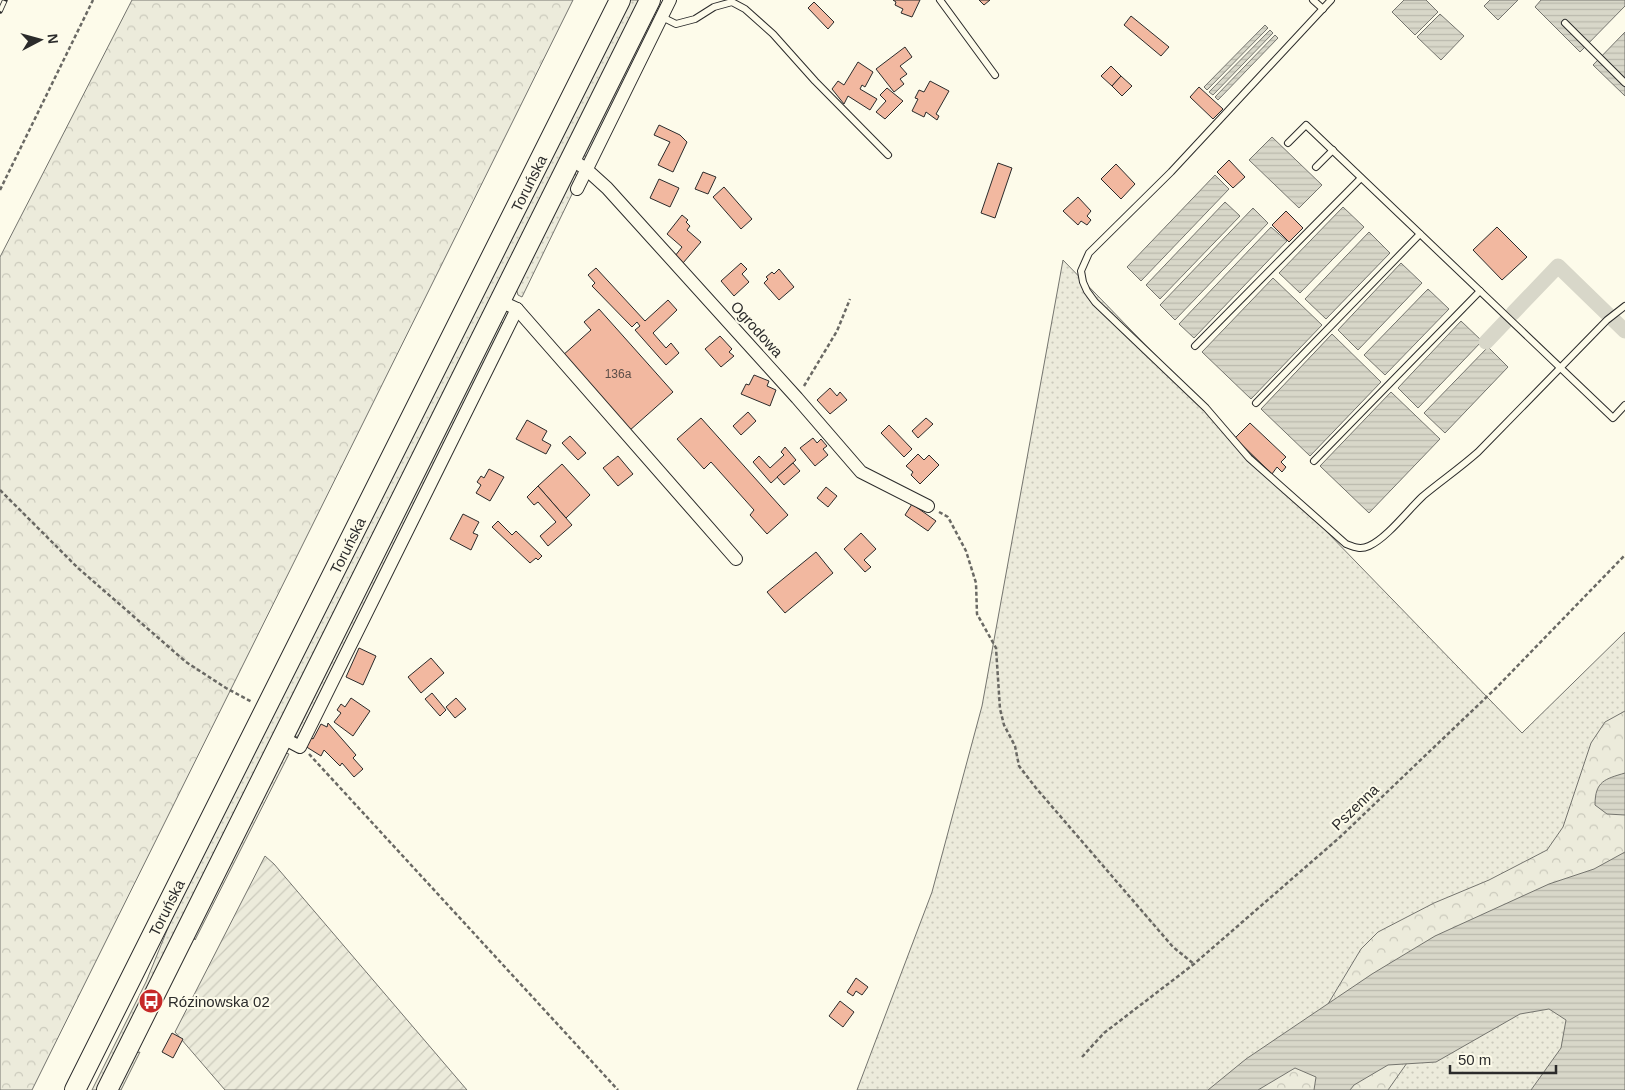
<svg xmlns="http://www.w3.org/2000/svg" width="1625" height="1090" font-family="Arial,sans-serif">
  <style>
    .grass { fill: url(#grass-dots); stroke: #74746e }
    .forest { fill: url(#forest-crowns); stroke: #74746e }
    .garden { fill: url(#garden-furrows); stroke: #74746e }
    .water { fill: url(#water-rules); stroke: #74746e }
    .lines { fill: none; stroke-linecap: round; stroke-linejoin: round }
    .canal { stroke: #d8d7c9; stroke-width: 15 }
    .building { fill: #f2b8a0; stroke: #2b2b2b }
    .service-casing { stroke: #2b2b2b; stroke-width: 8 }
    .minor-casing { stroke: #2b2b2b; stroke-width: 14 }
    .primary-casing { stroke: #2b2b2b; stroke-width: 22 }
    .path { stroke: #6a6964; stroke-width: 2.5; stroke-dasharray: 4 2.5; stroke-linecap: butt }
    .service { stroke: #fdfbea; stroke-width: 6 }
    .minor { stroke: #fdfbea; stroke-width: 12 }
    .primary { stroke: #fdfbea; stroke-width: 20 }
    .rail-casing { stroke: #2b2b2b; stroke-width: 5.5 }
    .rail { stroke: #fdfbea; stroke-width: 4; stroke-dasharray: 11; stroke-linecap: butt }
    .labels { text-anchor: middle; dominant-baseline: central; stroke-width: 4; stroke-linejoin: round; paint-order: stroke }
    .number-label { font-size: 12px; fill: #5d4e48 }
    .street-label { font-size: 15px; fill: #2b2b2b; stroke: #fdfbea }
    .poi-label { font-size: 15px; fill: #2b2b2b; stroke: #fdfbea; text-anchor: start }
  </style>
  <defs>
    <pattern id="grass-dots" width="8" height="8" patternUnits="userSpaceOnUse" patternTransform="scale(1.25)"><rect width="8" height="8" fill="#ecebdb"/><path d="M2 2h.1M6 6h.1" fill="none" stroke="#cbcabc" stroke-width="1.8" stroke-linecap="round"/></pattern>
    <pattern id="forest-crowns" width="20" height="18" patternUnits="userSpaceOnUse" patternTransform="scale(1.25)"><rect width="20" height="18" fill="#ecebdb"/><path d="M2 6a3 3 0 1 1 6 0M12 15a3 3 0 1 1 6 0" fill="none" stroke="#cbcabc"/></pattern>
    <pattern id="garden-furrows" width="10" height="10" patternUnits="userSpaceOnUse" patternTransform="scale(1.25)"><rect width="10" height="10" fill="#ecebdb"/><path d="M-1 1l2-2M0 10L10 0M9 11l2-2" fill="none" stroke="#cbcabc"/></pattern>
    <pattern id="water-rules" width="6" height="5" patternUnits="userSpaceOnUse" patternTransform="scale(1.25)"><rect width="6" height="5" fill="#d8d7c9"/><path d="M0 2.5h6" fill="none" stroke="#bab9ad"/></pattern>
  </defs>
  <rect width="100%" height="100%" fill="#fdfbea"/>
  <g class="grass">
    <polygon points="629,0 639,0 96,1090 92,1090 146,982 172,918"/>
    <polygon points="652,18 654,21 587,156 584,156 582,155"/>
    <polygon points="575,173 577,177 575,188 522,297 518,295 516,288"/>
    <polygon points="1063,260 1522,733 1625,632 1625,1090 857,1090 932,892 982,706"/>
    <polygon points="500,321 504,324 299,735 296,737 295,736"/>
    <polygon points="286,753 289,754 195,940 194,937 281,758"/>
    <polygon points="140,1052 121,1090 116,1090 136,1053"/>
  </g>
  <g class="forest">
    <polygon points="132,0 573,0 32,1090 0,1090 0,257"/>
    <polygon points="1625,711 1625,909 1428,1033 1388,1090 1242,1090 1313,1029 1361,949 1378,932 1434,903 1489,880 1547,850 1563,827 1591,743 1605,722"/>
  </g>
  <polygon class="garden" points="265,856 274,864 467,1090 225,1090 175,1032"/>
  <g class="water">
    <polygon points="1404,0 1426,0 1438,12 1415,35 1392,12"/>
    <polygon points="1490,0 1518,0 1498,20 1484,6"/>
    <polygon points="1541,0 1625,0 1625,6 1580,52 1535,7"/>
    <polygon points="1440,14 1464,36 1441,60 1417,37"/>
    <polygon points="1265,25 1268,28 1207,90 1204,87"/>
    <polygon points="1270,30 1273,33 1213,95 1209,92"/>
    <polygon points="1625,32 1625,96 1593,65"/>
    <polygon points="1275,35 1278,38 1218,100 1215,97"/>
    <polygon points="1272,137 1322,185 1299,208 1249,160"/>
    <polygon points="1215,175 1229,189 1141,281 1127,267"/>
    <polygon points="1225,202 1240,216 1160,299 1146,285"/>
    <polygon points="1343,207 1364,227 1300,293 1279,273"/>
    <polygon points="1253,208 1268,223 1175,320 1160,305"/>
    <polygon points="1271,227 1287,241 1194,338 1179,324"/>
    <polygon points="1369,232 1390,253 1326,319 1305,299"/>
    <polygon points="1401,263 1422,283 1358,350 1338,330"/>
    <polygon points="1273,278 1322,325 1251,399 1202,352"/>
    <polygon points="1428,289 1449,309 1385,375 1364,355"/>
    <polygon points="1461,321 1482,341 1418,408 1398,388"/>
    <polygon points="1332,334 1381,382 1310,456 1261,409"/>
    <polygon points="1488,347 1508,367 1445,433 1424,413"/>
    <polygon points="1391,392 1440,439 1369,513 1320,466"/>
    <path d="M1625 773V815L1607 814 1595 805C1595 781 1605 779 1625 773Z"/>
    <polygon points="1625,852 1625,1090 1531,1090 1561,1048 1566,1020 1549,1009 1520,1014 1436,1062 1388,1065 1354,1085 1350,1090 1314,1090 1316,1077 1295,1068 1258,1090 1208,1090 1246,1059 1372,974 1435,936 1549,884 1594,869"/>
  </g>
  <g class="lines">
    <g class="canal">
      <polyline points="1513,313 1558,266 1625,331"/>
      <polyline points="1486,342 1506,321"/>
    </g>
  </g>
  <g class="building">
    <polygon points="893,0 920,0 912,17 901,13 903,9 895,5 896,2"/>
    <polygon points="979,0 990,0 984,5"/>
    <polygon points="814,2 834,22 828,29 808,8"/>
    <polygon points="1131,16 1169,47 1161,56 1124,25"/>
    <polygon points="905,47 912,57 900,66 907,74 900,79 904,84 894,92 876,69"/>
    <polygon points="858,62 873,72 865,87 862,85 860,89 877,99 870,110 848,96 844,104 832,89 838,81 844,85"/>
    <polygon points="1111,66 1121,76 1112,86 1101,76"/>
    <polygon points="1121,76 1132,86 1122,96 1112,86"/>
    <polygon points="930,81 949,91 936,114 939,116 937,120 926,112 924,117 912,111 918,99 915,98 919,90 924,92"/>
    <polygon points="1199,87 1223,109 1213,119 1190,97"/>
    <polygon points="887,88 903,101 885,119 876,112 886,101 880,95"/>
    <polygon points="659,125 680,135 687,142 673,172 658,165 670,142 654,135"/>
    <polygon points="1229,160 1245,177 1233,188 1217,172"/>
    <polygon points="998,163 1012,168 995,218 981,213"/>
    <polygon points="1116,164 1135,184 1121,199 1101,179"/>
    <polygon points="703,172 716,177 708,194 695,189"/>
    <polygon points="659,179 679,188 670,207 650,198"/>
    <polygon points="724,187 752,219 741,229 713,197"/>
    <polygon points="1078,197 1091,211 1087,216 1091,220 1087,225 1081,221 1078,225 1063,211"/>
    <polygon points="1286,211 1303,228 1289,242 1272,225"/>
    <polygon points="682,215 688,220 686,222 690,226 687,230 701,242 683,263 675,256 682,247 667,234"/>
    <polygon points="1497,227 1527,257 1502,280 1473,250"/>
    <polygon points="741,263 747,269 742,274 749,282 734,296 721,281"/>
    <polygon points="596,268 645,321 668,300 677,310 653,333 666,348 671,343 679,353 666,365 635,330 640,326 637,322 632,327 592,286 595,283 588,275"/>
    <polygon points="779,269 794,287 779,300 764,283 768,279 766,277 772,272 774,274"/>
    <polygon points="599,309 673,392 629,431 562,356 591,330 584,322"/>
    <polygon points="720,336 732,349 729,352 734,356 721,367 705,349"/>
    <polygon points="754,375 769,381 767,386 776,390 770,406 741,394 746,384 749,385"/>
    <polygon points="830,388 837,396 840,392 847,400 830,414 817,400"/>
    <polygon points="748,412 756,421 741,435 733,426"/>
    <polygon points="701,418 788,515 767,534 750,515 754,510 711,462 704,469 677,439"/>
    <polygon points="926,418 933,424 918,438 912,431"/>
    <polygon points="527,420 547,431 542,440 551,445 546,454 516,439"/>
    <polygon points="1250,423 1286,457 1281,462 1286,467 1282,472 1277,467 1272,474 1235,438"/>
    <polygon points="889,425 912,449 904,457 881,433"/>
    <polygon points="570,436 586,453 578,460 562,443"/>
    <polygon points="813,438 817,443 821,439 827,446 823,449 828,455 815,466 800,448"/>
    <polygon points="785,447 796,460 771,483 753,462 759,456 770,468 784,455 781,452"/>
    <polygon points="918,454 924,460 929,455 939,465 920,484 911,475 913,472 906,466"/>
    <polygon points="618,456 633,474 618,486 603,468"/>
    <polygon points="793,463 800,471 784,485 777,477"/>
    <polygon points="562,464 590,495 566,518 538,486"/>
    <polygon points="489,469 504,477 490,501 476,493 481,485 477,482 481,476 484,478"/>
    <polygon points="538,486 572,525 548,546 540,536 556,522 538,502 534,505 527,497"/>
    <polygon points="826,487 837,496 828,507 817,498"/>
    <polygon points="912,504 936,521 928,531 905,515"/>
    <polygon points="463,514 479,522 473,533 478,535 471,550 450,539"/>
    <polygon points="498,521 512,535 516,531 542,556 538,560 536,558 530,563 492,527"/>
    <polygon points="861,533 876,549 864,560 871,567 865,572 844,549"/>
    <polygon points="816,552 833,573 785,613 767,592"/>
    <polygon points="359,648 376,656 363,685 346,677"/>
    <polygon points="431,658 444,673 421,693 408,677"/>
    <polygon points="432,693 446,710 440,716 425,699"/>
    <polygon points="351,698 370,711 353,736 334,722 341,713 337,710 341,704 345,707"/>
    <polygon points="456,698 466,709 455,718 446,707"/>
    <polygon points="328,723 356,755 353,758 363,769 354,777 342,763 340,766 324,750 321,756 305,746 310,737 313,739 321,724 327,727"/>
    <polygon points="856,978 868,987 862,995 856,991 853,996 847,992"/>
    <polygon points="840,1001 854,1012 843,1027 829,1016"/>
    <polygon points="172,1033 183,1039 173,1058 162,1052"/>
  </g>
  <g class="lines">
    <defs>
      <g id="service">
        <polyline points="940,0 995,75"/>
        <polyline points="1313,0 1323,9"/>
        <path d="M1331 0 1171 172 1089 253 1081 271 1083 282 1087 291 1095 302 1206 408 1249 458 1346 544C1354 547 1360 550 1369 546 1387 538 1408 510 1423 496 1441 481 1460 468 1478 452L1607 320 1625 306"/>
        <polyline points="662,17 676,24 695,19 714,7 732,2 745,9 773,34 815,81 888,155"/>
        <polyline points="1565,23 1625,83"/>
        <polyline points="1288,143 1306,125 1613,418 1625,405"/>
        <polyline points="1316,167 1333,150"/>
        <polyline points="1195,346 1361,178"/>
        <polyline points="1256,403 1420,234"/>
        <polyline points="1314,461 1480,291"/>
      </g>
      <g id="minor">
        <polyline points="571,159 586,169 607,188 797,398 861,472 928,506"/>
        <polyline points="577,189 670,0"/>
        <polyline points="517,309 736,559"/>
        <polyline points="283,738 300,747 517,309 500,301"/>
      </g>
      <g id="primary">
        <path id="s1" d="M75 1090 620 0"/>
        <polyline points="107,1090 650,0"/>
      </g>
    </defs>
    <use href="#service" class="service-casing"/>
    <use href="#minor" class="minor-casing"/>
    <use href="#primary" class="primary-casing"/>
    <g class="path">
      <polyline points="0,190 93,0"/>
      <polyline points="804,386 837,331 850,299"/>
      <polyline points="0,490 78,568 186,662 226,688 252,702"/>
      <polyline points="939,512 948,517 966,551 976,583 977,614 996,648 1000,709 1004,725 1015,746 1019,766 1036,788 1173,947 1194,964"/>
      <polyline points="309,754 618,1090"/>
      <polyline points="1082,1057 1104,1033 1194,964 1339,838 1497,687 1625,555"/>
    </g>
    <use href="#service" class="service"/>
    <use href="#minor" class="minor"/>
    <use href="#primary" class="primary"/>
    <defs>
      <polyline id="rail" points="0,11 5,0"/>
    </defs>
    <use href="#rail" class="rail-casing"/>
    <use href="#rail" class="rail"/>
  </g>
  <defs>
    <symbol id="bus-disc" viewBox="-11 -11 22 22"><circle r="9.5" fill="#c62828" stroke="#fdfbea"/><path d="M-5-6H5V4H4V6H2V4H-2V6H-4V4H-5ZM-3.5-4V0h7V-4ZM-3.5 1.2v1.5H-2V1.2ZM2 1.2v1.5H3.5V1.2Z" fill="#fff"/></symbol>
  </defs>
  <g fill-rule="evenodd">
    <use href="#bus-disc" x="137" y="987" width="28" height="28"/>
  </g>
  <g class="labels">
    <g class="number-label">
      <text x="618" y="374">136a</text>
    </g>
    <g class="street-label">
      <text stroke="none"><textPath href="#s1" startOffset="1014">Toruńska</textPath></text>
      <text transform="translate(757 329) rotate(48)">Ogrodowa</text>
      <text stroke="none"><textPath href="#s1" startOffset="609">Toruńska</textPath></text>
      <text transform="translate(1355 807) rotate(-44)">Pszenna</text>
      <text stroke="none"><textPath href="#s1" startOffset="204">Toruńska</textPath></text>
    </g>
    <g class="poi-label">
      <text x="168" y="1001">Rózinowska 02</text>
    </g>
  </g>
  <g transform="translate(40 40) rotate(84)" stroke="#fdfbea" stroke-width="4" paint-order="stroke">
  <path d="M0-4L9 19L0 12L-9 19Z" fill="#2b2b2b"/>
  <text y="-8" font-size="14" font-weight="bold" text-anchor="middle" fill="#2b2b2b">N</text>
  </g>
  <path d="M1450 1065v8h106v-8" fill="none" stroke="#2b2b2b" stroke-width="2.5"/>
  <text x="1458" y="1065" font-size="15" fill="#2b2b2b" stroke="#fdfbea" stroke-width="4" paint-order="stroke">50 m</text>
</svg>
